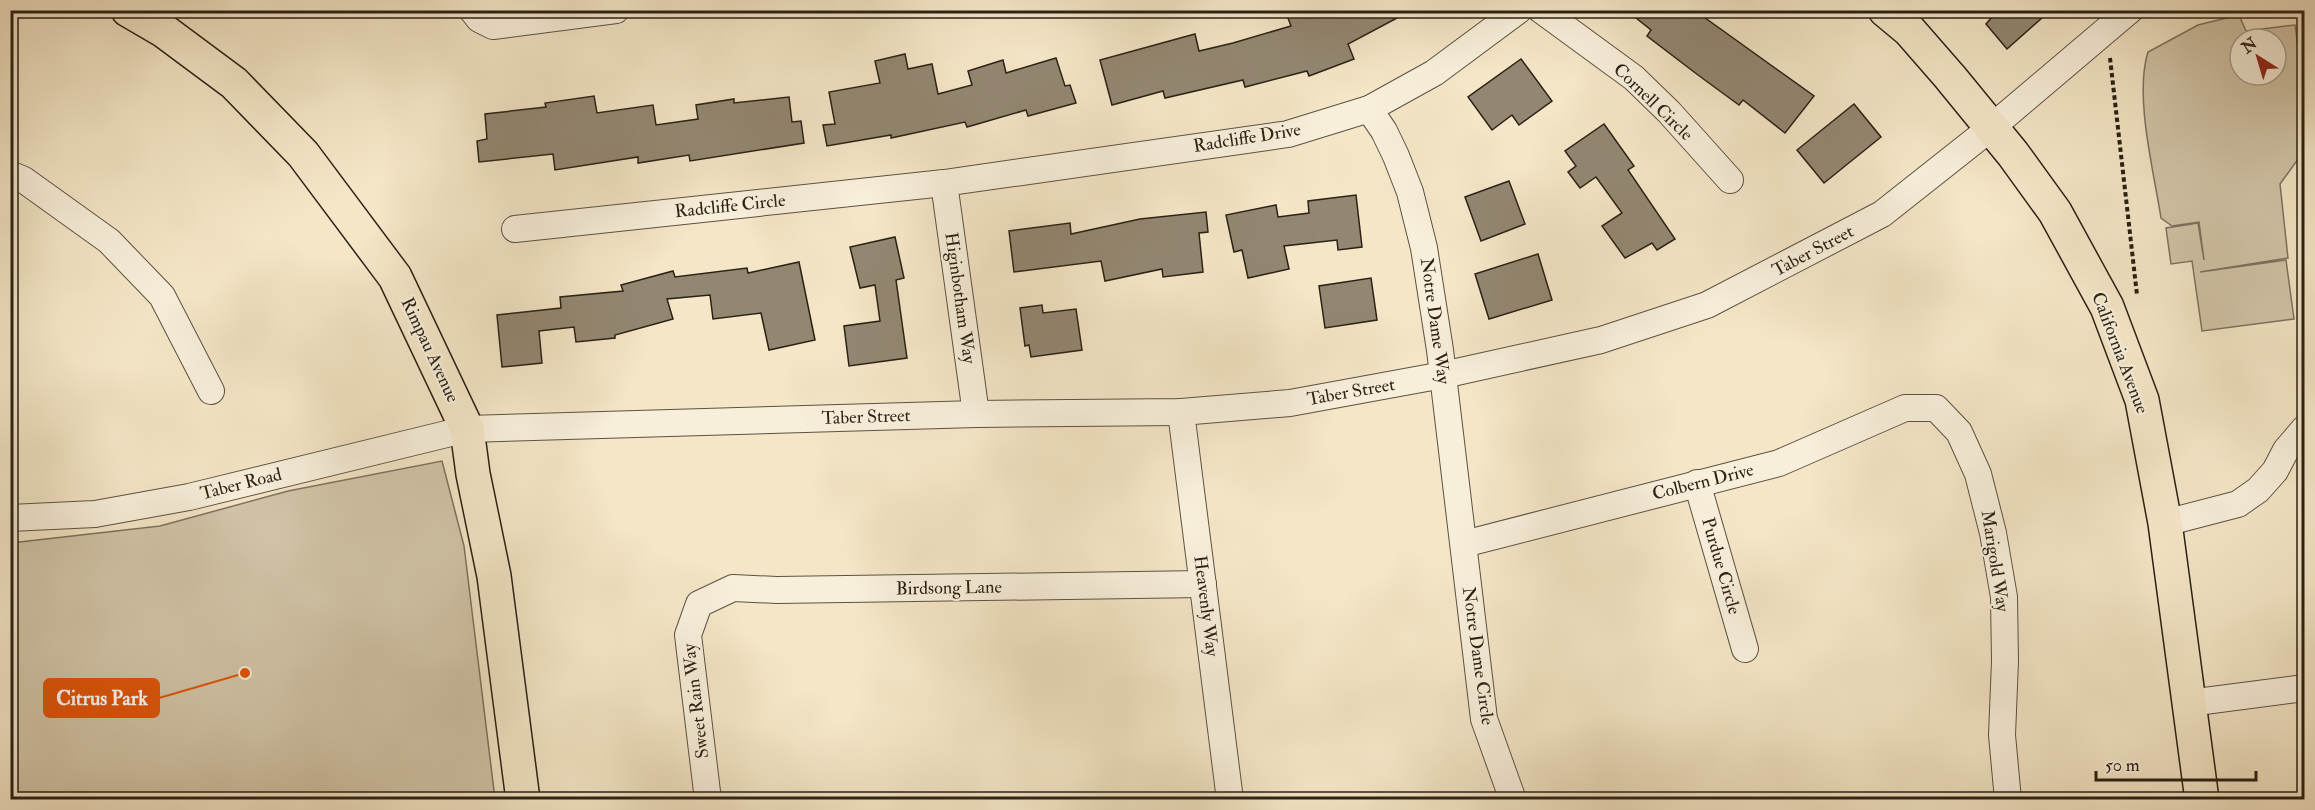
<svg xmlns="http://www.w3.org/2000/svg" width="2315" height="810" font-family="'IM FELL Double Pica',serif">
  <style>
    .green { fill: #d2c5a9; stroke: #7e735f; stroke-width: 1.5; fill-rule: evenodd }
    .building { fill: #938772; stroke: #2a2115; stroke-width: 1.5 }
    .lines { fill: none; stroke-linecap: round; stroke-linejoin: round }
    .minor-casing { stroke: #5c5242; stroke-width: 28 }
    .major-casing { stroke: #2a2115; stroke-width: 36 }
    .path { stroke: #2a2115; stroke-width: 4; stroke-dasharray: 4.5 3; stroke-linecap: butt }
    .minor { stroke: #f8efdb; stroke-width: 26 }
    .major { stroke: #f4e6c7; stroke-width: 33 }
    .labels { text-anchor: middle; dominant-baseline: central; stroke-width: 4.5; stroke-linejoin: round; paint-order: stroke }
    .street-label { font-size: 18px; fill: #2a2115; stroke: #f8efdb }
    .leader { fill: none; stroke: #de560c; stroke-width: 2 }
    .callout-dot { fill: #de560c; stroke: #f8efdb; stroke-width: 2 }
    .callout { fill: #de560c; stroke: #de560c; stroke-width: 2 }
    .callout-label { font-size: 20px; text-anchor: middle; font-weight: bold; fill: #fff }
  </style>
  <rect width="100%" height="100%" fill="#f4e6c7"/>
  <filter id="stains"><feTurbulence type="fractalNoise" baseFrequency=".00333" numOctaves="4"/><feColorMatrix values="0 0 0 0 .2 0 0 0 0 .09 0 0 0 0 .02 0 0 0 .5 -.17"/></filter>
  <radialGradient id="worn" r=".72"><stop offset=".6" stop-color="#630" stop-opacity="0"/><stop offset="1" stop-color="#630" stop-opacity=".3"/></radialGradient>
  <g class="green">
    <path d="M2239 15 2246 31 2295 25 2304 91V151L2280 184 2288 258 2200 272 2286 260 2294 319 2202 331 2192 261 2171 264 2166 228 2198 223 2204 260 2199 222 2172 226 2161 218C2154 172 2134 96 2148 52L2198 25ZM2240 39H2276V75H2240Z"/>
    <polygon points="442,461 464,546 495,799 11,799 11,543 160,526 288,491"/>
  </g>
  <g class="building">
    <polygon points="1285,10 1412,10 1348,44 1354,59 1309,76 1307,71 1245,87 1243,80 1165,98 1163,91 1112,105 1100,60 1195,34 1199,51 1233,43 1291,26"/>
    <polygon points="1626,10 1694,10 1814,96 1785,133 1743,100 1739,105 1698,75 1647,36 1651,30"/>
    <polygon points="1998,10 2051,10 2007,49 1986,24"/>
    <polygon points="905,54 908,69 932,64 938,94 972,85 968,71 1003,60 1006,73 1056,58 1065,86 1070,85 1076,103 1028,116 1026,110 967,127 965,122 891,138 891,135 827,146 823,125 835,124 829,92 880,83 875,61"/>
    <polygon points="1521,59 1552,101 1519,125 1512,115 1492,130 1468,97"/>
    <polygon points="594,96 597,113 653,105 656,125 698,119 696,105 734,99 734,103 789,97 792,122 801,121 804,143 690,161 689,155 638,163 638,157 555,170 553,154 479,162 477,141 487,139 485,114 546,107 545,103"/>
    <polygon points="1854,104 1881,137 1824,183 1797,150"/>
    <polygon points="1604,124 1634,166 1628,170 1675,239 1657,250 1652,243 1625,258 1602,226 1622,213 1596,177 1580,188 1568,172 1576,166 1565,151"/>
    <polygon points="1509,181 1525,224 1481,241 1465,197"/>
    <polygon points="1356,195 1362,247 1338,250 1337,240 1284,246 1289,269 1248,278 1242,250 1234,252 1226,215 1276,205 1278,217 1309,213 1308,201"/>
    <polygon points="1206,212 1208,232 1199,233 1203,272 1163,277 1162,269 1105,281 1101,261 1014,272 1009,231 1070,223 1071,234 1140,219"/>
    <polygon points="895,237 904,278 896,280 907,358 849,366 844,326 880,321 875,285 860,288 850,247"/>
    <polygon points="1538,254 1552,300 1489,319 1475,274"/>
    <polygon points="799,262 815,340 769,350 761,313 713,319 710,295 667,299 673,319 615,335 615,338 576,342 574,327 539,331 542,363 502,367 497,315 561,308 560,297 623,291 621,285 673,271 675,277 747,268 748,273"/>
    <polygon points="1371,278 1377,320 1325,328 1319,286"/>
    <polygon points="1042,305 1043,313 1076,309 1082,350 1031,357 1029,345 1025,346 1020,308"/>
  </g>
  <g class="lines">
    <defs>
      <g id="minor">
        <polyline points="472,10 479,19 493,26 616,10"/>
        <polyline points="1541,10 1634,78 1669,112 1730,180"/>
        <polyline points="1369,109 1384,131 1396,156 1410,192 1424,248 1440,350 1484,719 1513,800"/>
        <polyline points="10,174 24,180 109,241 162,296 211,391"/>
        <polyline points="944,183 976,414"/>
        <polyline points="515,229 944,183 1288,134 1369,109 1434,73 1519,10"/>
        <polyline points="1181,412 1230,800"/>
        <polyline points="1697,483 1745,649"/>
        <polyline points="10,518 95,514 189,497 467,429 976,414 1181,412 1290,403 1443,375 1601,340 1707,305 1882,214 1992,127 2130,10"/>
        <polyline points="2165,523 2238,504 2258,490 2275,471 2286,450 2304,429"/>
        <polyline points="1464,544 1779,463 1905,408 1936,408 1959,432 1978,474 1993,533 2004,597 2005,661 2002,735 2008,800"/>
        <polyline points="2189,703 2304,688"/>
        <polyline points="708,800 688,635 699,604 733,588 777,590 1203,584"/>
      </g>
      <g id="major">
        <polyline points="128,10 164,31 234,83 303,154 395,277 467,429 473,474 494,576 523,800"/>
        <polyline points="1885,10 1909,30 1950,77 2013,154 2055,212 2107,307 2142,400 2165,523 2202,800"/>
      </g>
    </defs>
    <use href="#minor" class="minor-casing"/>
    <use href="#major" class="major-casing"/>
    <polyline class="path" points="2110,58 2137,295"/>
    <use href="#minor" class="minor"/>
    <use href="#major" class="major"/>
  </g>
  <g class="labels">
    <g class="street-label">
      <text transform="translate(1653 102) rotate(44)">Cornell Circle</text>
      <text transform="translate(1247 138) rotate(-9)">Radcliffe Drive</text>
      <text transform="translate(730 206) rotate(-6)">Radcliffe Circle</text>
      <text transform="translate(1813 251) rotate(-28)">Taber Street</text>
      <text transform="translate(960 298) rotate(82)">Higinbotham Way</text>
      <text transform="translate(1435 321) rotate(82)">Notre Dame Way</text>
      <text transform="translate(430 350) rotate(65)">Rimpau Avenue</text>
      <text transform="translate(2120 353) rotate(69)">California Avenue</text>
      <text transform="translate(1351 392) rotate(-10)">Taber Street</text>
      <text transform="translate(866 417) rotate(-2)">Taber Street</text>
      <text transform="translate(1703 482) rotate(-14)">Colbern Drive</text>
      <text transform="translate(241 484) rotate(-14)">Taber Road</text>
      <text transform="translate(1995 561) rotate(81)">Marigold Way</text>
      <text transform="translate(1721 566) rotate(74)">Purdue Circle</text>
      <text transform="translate(949 588) rotate(-1)">Birdsong Lane</text>
      <text transform="translate(1206 606) rotate(83)">Heavenly Way</text>
      <text transform="translate(1478 656) rotate(82)">Notre Dame Circle</text>
      <text transform="translate(696 701) rotate(-97)">Sweet Rain Way</text>
    </g>
  </g>
  <path class="leader" d="M245 673L159 698"/>
  <circle class="callout-dot" cx="245" cy="673" r="6"/>
  <rect class="callout" x="44" y="679" width="115" height="38" rx="6"/>
  <g class="callout-label">
    <text x="102" y="705">Citrus Park</text>
  </g>
  <rect width="2315" height="810" fill="none" stroke="#f4e6c7" stroke-width="36"/>
  <rect x="12" y="12" width="2291" height="786" fill="none" stroke="#2a2115" stroke-width="3"/>
  <rect x="18" y="18" width="2279" height="774" fill="none" stroke="#2a2115" stroke-width="1.5"/>
  <g transform="translate(2258 57) rotate(323)"><circle r="28" fill="#f8efdb" stroke="#a69d8c" stroke-width="1.5"/>
  <path d="M0-4.5L10 22L0 15L-10 22Z" fill="#8f2418"/>
  <text y="-9" font-size="16" font-weight="bold" text-anchor="middle" fill="#2a2115">N</text>
  </g>
  <path d="M2096 771v9h160v-9" fill="none" stroke="#2a2115" stroke-width="3"/>
  <text x="2105" y="771" font-size="18" fill="#2a2115" stroke="#f8efdb" stroke-width="4.5" paint-order="stroke">50 m</text>
  <rect width="100%" height="100%" filter="url(#stains)"/>
  <rect width="100%" height="100%" fill="url(#worn)"/>
</svg>
